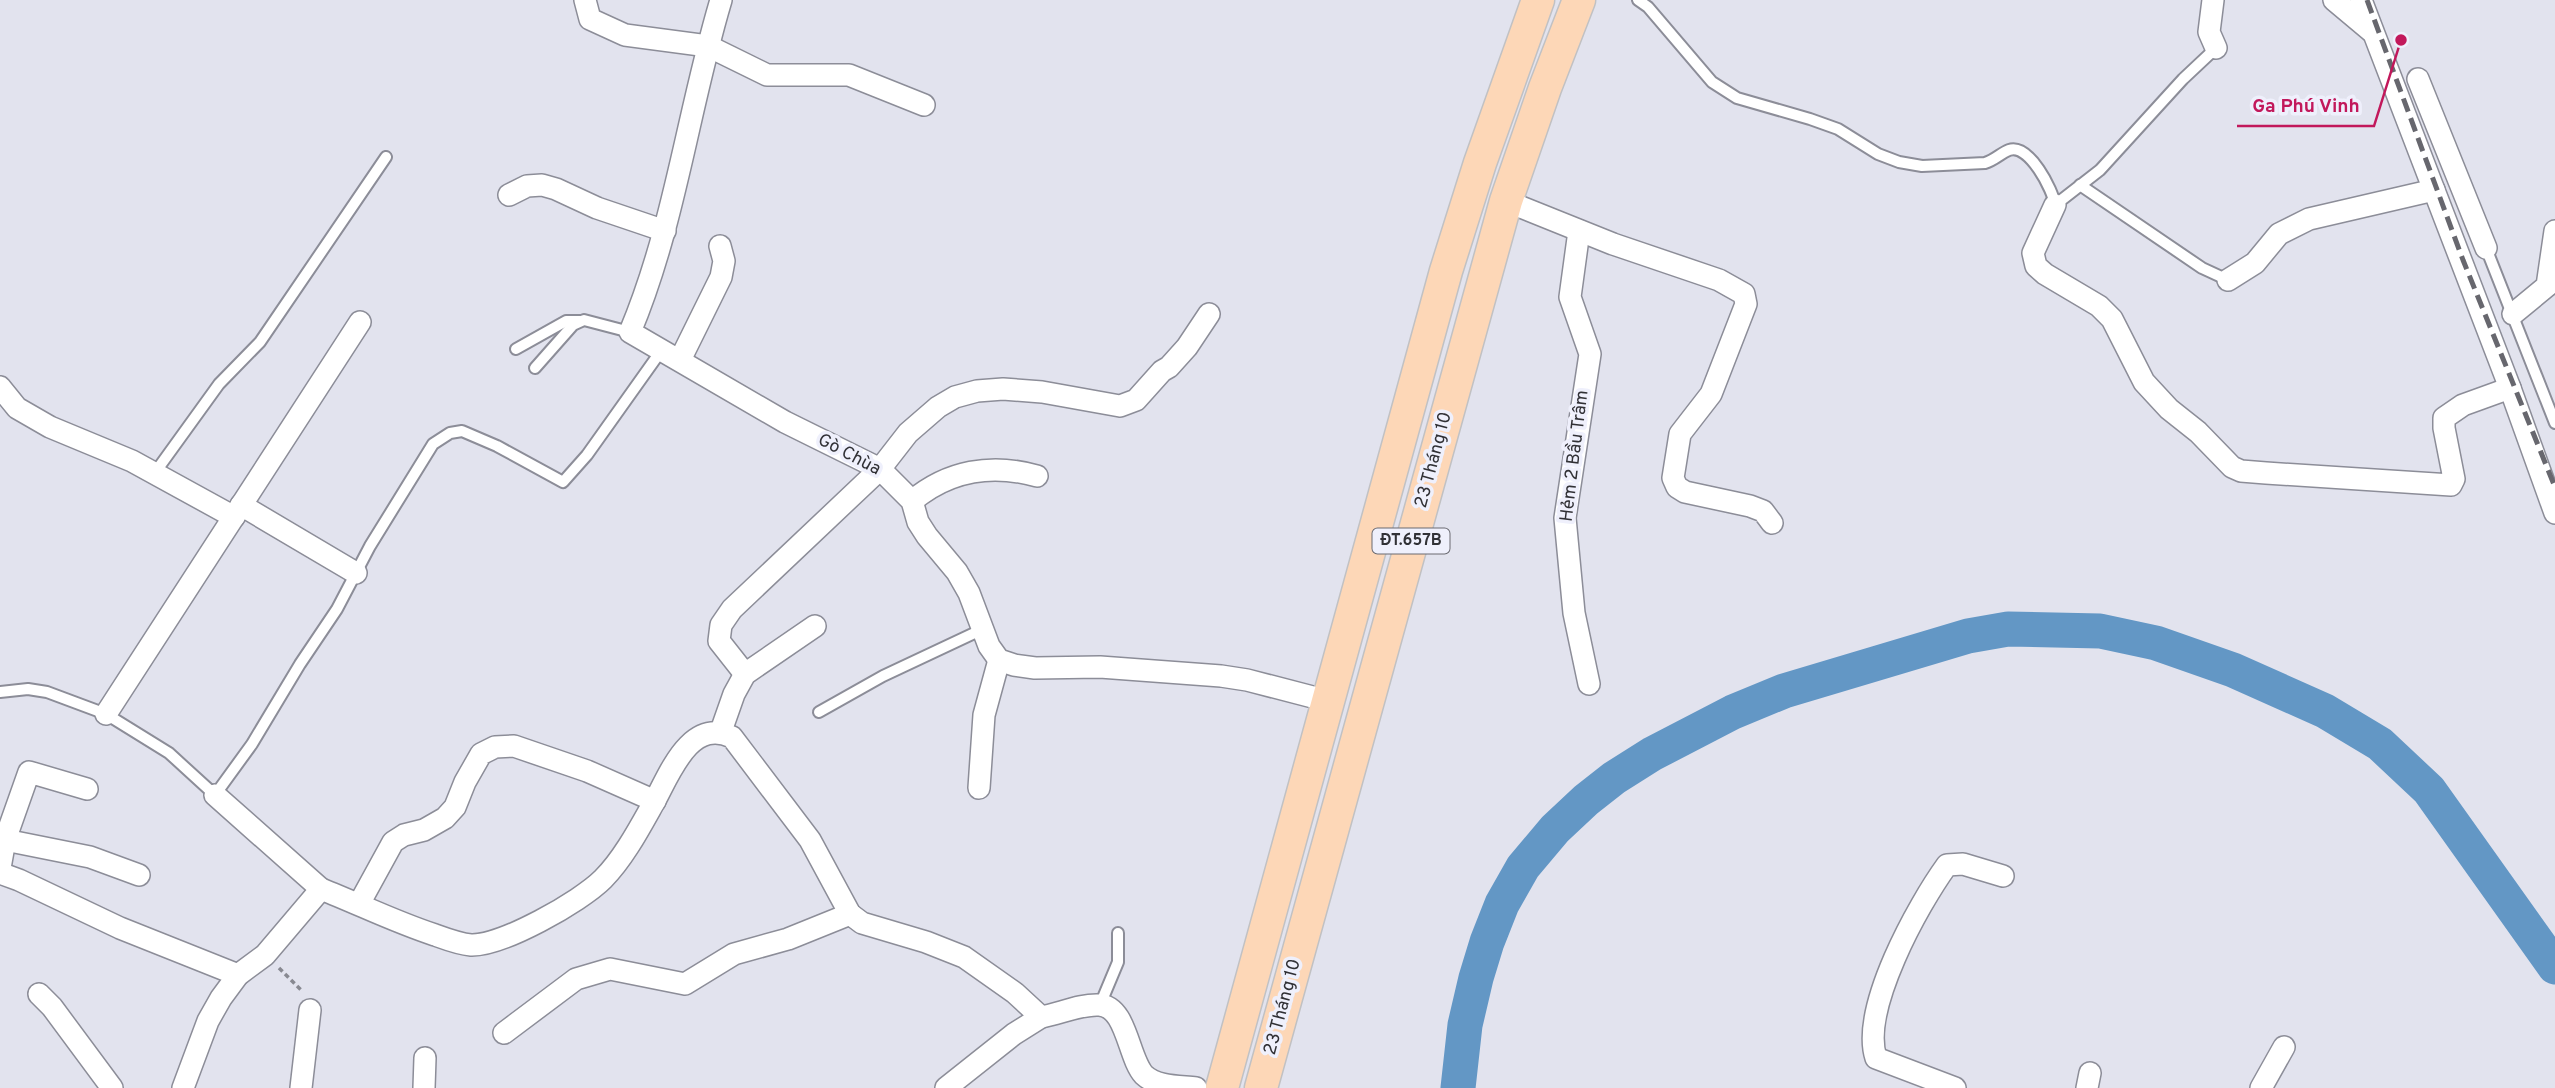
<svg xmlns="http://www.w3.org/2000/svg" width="2555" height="1088" font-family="Overpass,sans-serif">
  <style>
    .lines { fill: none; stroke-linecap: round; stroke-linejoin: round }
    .river { stroke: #6397c5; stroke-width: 35 }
    .lane-casing { stroke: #8c8d98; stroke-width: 14 }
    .street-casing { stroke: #8c8d98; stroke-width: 24 }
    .primary-casing { stroke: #c1c1c3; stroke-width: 35 }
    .path { stroke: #888991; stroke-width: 3.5; stroke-dasharray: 5 3.5; stroke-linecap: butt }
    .lane { stroke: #fff; stroke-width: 10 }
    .street { stroke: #fff; stroke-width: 21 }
    .primary { stroke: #fdd7b7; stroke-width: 32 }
    .rail { stroke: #67676e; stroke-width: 5; stroke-dasharray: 14 7; stroke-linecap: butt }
    .labels { text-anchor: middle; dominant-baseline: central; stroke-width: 7; stroke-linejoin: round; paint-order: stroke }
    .shield { fill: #eff0fc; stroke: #6a6a71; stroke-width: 2 }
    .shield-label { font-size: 16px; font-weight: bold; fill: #313136 }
    .street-label { font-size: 18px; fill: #313136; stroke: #eff0fc }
    .leader { fill: none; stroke: #c2185b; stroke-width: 2.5 }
    .callout-dot { fill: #c2185b; stroke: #eff0fc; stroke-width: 2.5 }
    .callout-label { font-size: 19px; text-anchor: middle; font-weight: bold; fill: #c2185b; stroke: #eff0fc; stroke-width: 7; stroke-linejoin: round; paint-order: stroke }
  </style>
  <rect width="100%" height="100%" fill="#e2e3ee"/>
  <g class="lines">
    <polyline class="river" points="1458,1088 1465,1025 1476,978 1487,942 1502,904 1523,867 1555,829 1586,800 1614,778 1652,754 1733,712 1784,691 1968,636 2008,629 2100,631 2156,643 2233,670 2325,711 2380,744 2429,790 2555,967"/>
    <defs>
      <g id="lane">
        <path d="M1638 0 1648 7 1712 82 1737 98 1810 119 1838 129 1878 154 1899 162 1922 166 1985 163C1995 160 2001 153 2009 150 2029 143 2053 190 2055 205L2100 170 2183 79 2216 48"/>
        <polyline points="2080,185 2202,268 2228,280"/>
        <polyline points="2486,248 2555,423"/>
        <polyline points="516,349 566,321 580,321"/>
        <polyline points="535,368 573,325 584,320 630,332"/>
        <polyline points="154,474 219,384 260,342 386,157"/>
        <polyline points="0,692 28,689 47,692 106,714 169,753 215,795 252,744 300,664 337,609 370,546 433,444 450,433 462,431 497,446 563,482 587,455 661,351"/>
        <polyline points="819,712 883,676 983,629"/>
        <polyline points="1100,1005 1118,962 1118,933"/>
      </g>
      <g id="street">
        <polyline points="585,0 590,19 625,35 708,46 767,75 849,75 924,105"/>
        <path d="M721 0C688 110 675 225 630 332L785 422 880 469 912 501 918 522 927 536 957 572 969 593 989 646 999 660 1014 665 1035 668 1100 667 1221 676 1247 680 1328 701"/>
        <polyline points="2213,0 2209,32 2216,48"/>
        <polyline points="2334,0 2371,31"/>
        <polyline points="2361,0 2510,388 2555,513"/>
        <polyline points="2418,79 2486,248"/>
        <polyline points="509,195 527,186 542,185 556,189 597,208 665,231"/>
        <polyline points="1506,201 1613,244 1719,280 1744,294 1746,304 1711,394 1680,434 1673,478 1677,487 1685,492 1750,506 1763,511 1772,523"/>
        <polyline points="2055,205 2033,253 2036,266 2045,274 2099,306 2112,319 2144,382 2169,409 2198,432 2232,467 2241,471 2266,473 2451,485 2454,479 2444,428 2444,418 2463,405 2510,388"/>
        <polyline points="1579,231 1570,297 1590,354 1565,518 1574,613 1589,684"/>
        <polyline points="2228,280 2255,263 2279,234 2309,219 2434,190"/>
        <polyline points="2513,314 2547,286 2555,231"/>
        <polyline points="680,360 721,277 724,261 720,246"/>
        <polyline points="0,387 17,408 50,427 132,461 234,517"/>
        <path d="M912 501C948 471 991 463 1037 476"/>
        <polyline points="241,505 356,573"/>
        <polyline points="745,674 719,641 721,625 732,609 880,469 908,433 938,407 955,397 977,391 1003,389 1042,392 1120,406 1136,400 1162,371 1169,367 1187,347 1209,314"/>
        <polyline points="106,714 360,322"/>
        <polyline points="721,731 734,694 745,674 815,626"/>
        <polyline points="979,788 984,715 999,660"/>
        <polyline points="5,840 90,857 139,875"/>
        <polyline points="0,868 5,840 29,772 87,789"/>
        <polyline points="0,873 19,880 120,928 238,975"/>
        <path d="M321 889C359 904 395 922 435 935 446 939 459 944 471 945 502 946 580 902 603 879 623 859 639 829 653 804 669 776 689 717 732 737L810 840 850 914 862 923 926 942 964 957 1015 993 1041 1017C1059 1014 1080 1004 1099 1005 1127 1006 1128 1058 1144 1075 1157 1087 1179 1086 1196 1088"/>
        <polyline points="359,904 393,842 404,835 424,830 445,818 455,807 465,782 481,754 495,747 514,746 587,771 655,801"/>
        <polyline points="39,994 52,1007 112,1088"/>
        <polyline points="504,1033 576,979 610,969 685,984 734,954 788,939 850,914"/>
        <polyline points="183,1088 208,1021 221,998 238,975 265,955 321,889 215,795"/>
        <polyline points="301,1088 310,1010"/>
        <polyline points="424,1088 425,1058"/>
        <polyline points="946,1088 1014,1034 1041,1017"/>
        <path d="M1955 1088 1876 1058C1860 1009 1918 905 1947 865L1963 864 2003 876"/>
        <polyline points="2087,1088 2090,1073"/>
        <polyline points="2261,1088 2284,1047"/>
      </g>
      <g id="primary">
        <polyline points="1222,1088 1446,271 1480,163 1538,0"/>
        <polyline points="1261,1088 1506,201 1545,88 1579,0"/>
      </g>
    </defs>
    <use href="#lane" class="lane-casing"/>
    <use href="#street" class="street-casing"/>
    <use href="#primary" class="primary-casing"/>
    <polyline class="path" points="279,968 303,992"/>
    <use href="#lane" class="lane"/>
    <use href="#street" class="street"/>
    <use href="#primary" class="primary"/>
    <polyline class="rail" points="2367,0 2463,260 2555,487"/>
  </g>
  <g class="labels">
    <rect class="shield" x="1372.5" y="528.5" width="77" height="25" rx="5"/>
    <g class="shield-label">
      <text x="1411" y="541">ĐT.657B</text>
    </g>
    <g class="street-label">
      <text transform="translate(849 455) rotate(28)">Gò Chùa</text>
      <text transform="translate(1575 456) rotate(-83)">Hẻm 2 Bầu Trâm</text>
      <text transform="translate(1434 460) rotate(-75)">23 Tháng 10</text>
      <text transform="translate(1283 1007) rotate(-75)">23 Tháng 10</text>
    </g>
  </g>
  <path class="leader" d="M2401 40L2374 126H2237"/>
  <circle class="callout-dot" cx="2401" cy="40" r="7"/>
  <g class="callout-label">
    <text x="2306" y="112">Ga Phú Vinh</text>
  </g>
</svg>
